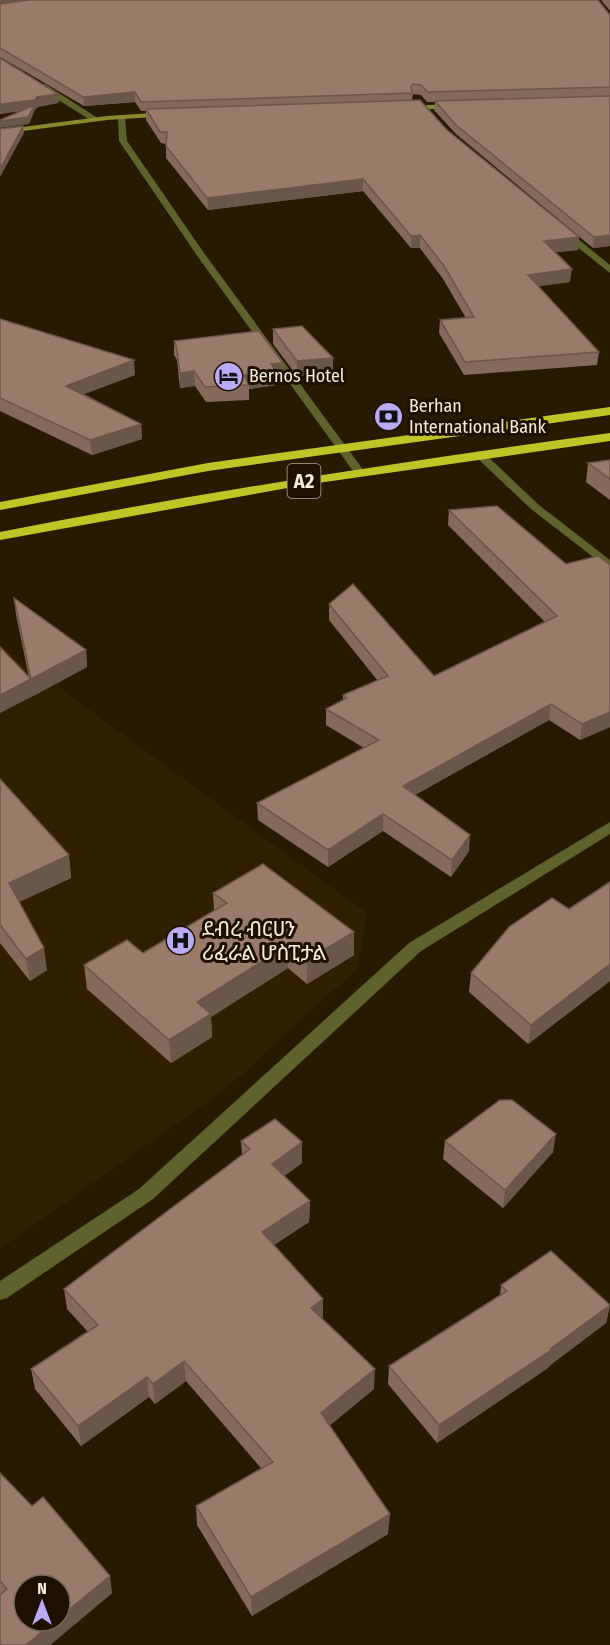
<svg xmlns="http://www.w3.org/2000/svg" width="610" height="1645" font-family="'Fira Sans Condensed','Noto Sans Ethiopic',sans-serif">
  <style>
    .built { fill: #301f00 }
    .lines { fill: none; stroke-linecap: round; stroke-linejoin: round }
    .street { fill: #60622d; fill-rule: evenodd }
    .secondary { fill: #868930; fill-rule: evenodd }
    .highway { fill: #c0c427; fill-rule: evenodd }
    .wall { fill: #846a5a }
    .shaded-wall { fill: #6b564a }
    .building { fill: #997b69; stroke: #6b564a; stroke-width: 1.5 }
    .labels { text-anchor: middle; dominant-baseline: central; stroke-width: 6; stroke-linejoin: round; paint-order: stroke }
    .far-poi-label { font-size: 18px; fill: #f4ebdb; stroke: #1d1000; text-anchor: start }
    .shield { fill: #1d1000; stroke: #b4a999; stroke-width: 1.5 }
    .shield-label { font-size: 20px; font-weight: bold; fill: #f4ebdb }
    .poi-label { font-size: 21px; fill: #f4ebdb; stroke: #1d1000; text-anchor: start }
  </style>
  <rect width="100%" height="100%" fill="#271a01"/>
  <polygon class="built" points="0,644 367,913 358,968 226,1089 0,1249"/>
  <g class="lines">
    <g class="street">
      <polygon points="39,84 45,84 99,119 92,121 39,88"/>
      <polygon points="118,115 125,117 127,141 204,253 364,471 364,475 356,475 198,257 119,141"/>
      <polygon points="562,231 568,231 610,265 610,273 562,235"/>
      <polygon points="479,451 483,452 539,505 610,560 610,570 531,509 475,456 475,452"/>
      <polygon points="610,822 610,834 421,951 153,1199 7,1298 0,1300 0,1281 139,1189 409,943"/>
    </g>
    <g class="secondary">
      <polygon points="455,104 458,104 458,108 407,110 403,108 407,106"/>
      <polygon points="167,112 171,114 170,116 107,120 0,134 0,130 107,116"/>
    </g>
    <g class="highway">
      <polygon points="610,407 610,415 208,471 0,510 0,502 208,463"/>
      <path d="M610 433V441L304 485 0 540V532C202 492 406 461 610 433Z"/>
    </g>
  </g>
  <g class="wall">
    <polygon points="0,0 610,15 610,246 593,248 456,134 434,110 435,102 427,102 421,95 413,94 412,100 447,130 579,237 578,250 555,252 570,282 538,286 599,352 597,365 464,375 439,333 440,320 466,318 443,279 420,248 411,248 363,191 208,210 166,158 166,144 161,143 146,120 146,111 141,111 135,102 84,106 0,57"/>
    <polygon points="601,0 610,0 610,11"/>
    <polygon points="0,319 135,375 84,394 141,424 142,439 92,455 0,411"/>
    <polygon points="273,329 333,373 297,376 273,344"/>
    <polygon points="174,341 283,363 283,378 276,378 276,385 249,389 249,400 206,402 195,386 180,388 177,360 174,355"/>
    <polygon points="610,460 610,500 586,482 588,463"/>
    <polygon points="449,510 566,564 610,565 610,727 580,740 549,720 415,795 469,851 451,877 383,831 328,867 258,820 257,803 364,748 326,725 326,709 343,700 343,695 378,681 329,620 329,604 434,676 545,622 448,525"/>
    <polygon points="14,598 86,650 87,667 33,696 32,688 33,696 16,615"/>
    <polygon points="0,779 69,855 71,878 19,902 47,970 30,981 0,943"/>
    <polygon points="610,882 610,981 528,1044 469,992 471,973"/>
    <polygon points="213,893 354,955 307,984 288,968 211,1017 212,1037 171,1063 87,989 84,965 143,953 214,911"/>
    <polygon points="241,1141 302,1142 302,1163 284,1176 310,1201 309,1222 274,1245 323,1319 374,1389 329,1426 388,1534 252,1616 197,1525 196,1506 261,1468 186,1381 155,1404 149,1397 81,1446 35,1389 31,1369 88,1332 67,1309 64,1289 242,1155"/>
    <polygon points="445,1141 553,1152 503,1208 443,1159"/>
    <polygon points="501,1285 610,1305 606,1323 549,1366 548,1368 437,1443 388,1384 389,1366 500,1296"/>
    <polygon points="0,1473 112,1593 50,1645 0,1645"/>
  </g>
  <g class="shaded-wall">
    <polygon points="0,0 48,0 0,5"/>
    <polygon points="135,92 135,102 84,106 83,97"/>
    <polygon points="58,94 59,103 38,107 35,110 29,124 0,128 0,121 32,110 0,114 0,104"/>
    <polygon points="23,126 24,133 0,177 0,169"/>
    <polygon points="363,179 363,191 208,210 207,198"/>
    <polygon points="420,235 420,248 411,248 411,236"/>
    <polygon points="610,235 610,246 593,248 594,237"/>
    <polygon points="579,237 578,250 542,254 544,241"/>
    <polygon points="572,269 570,282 527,288 528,275"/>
    <polygon points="333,358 333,373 297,376 297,361"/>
    <polygon points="134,360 135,375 68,400 66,386"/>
    <polygon points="283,363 283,378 276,378 276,385 249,389 249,385 244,375 271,364"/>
    <polygon points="194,371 195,386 180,388 180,373"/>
    <polygon points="141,424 142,439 92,455 90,440"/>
    <polygon points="86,650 87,667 33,696 31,679"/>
    <polygon points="31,679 33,696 0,713 0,695"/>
    <polygon points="551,704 549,720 402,802 403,786"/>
    <polygon points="610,712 610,727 580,740 582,724"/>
    <polygon points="383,814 383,831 328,867 328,850"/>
    <polygon points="470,835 469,851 451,877 452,860"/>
    <polygon points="69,855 71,878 12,905 9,883"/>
    <polygon points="354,932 354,955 307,984 307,960"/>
    <polygon points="288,945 288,968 211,1017 212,1037 171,1063 169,1040 197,1002"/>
    <polygon points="44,948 47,970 30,981 26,959"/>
    <polygon points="610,964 610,981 528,1044 531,1025"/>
    <polygon points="556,1134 553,1152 503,1208 505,1190"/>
    <polygon points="302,1142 302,1163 272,1185 272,1164"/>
    <polygon points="310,1201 309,1222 263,1252 262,1232"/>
    <polygon points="323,1299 323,1319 311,1308"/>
    <polygon points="610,1305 606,1323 549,1366 548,1368 437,1443 439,1425 550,1349"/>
    <polygon points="184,1361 186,1381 155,1404 153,1384"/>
    <polygon points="375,1369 374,1389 320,1433 321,1413"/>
    <polygon points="147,1377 149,1397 81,1446 78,1426"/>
    <polygon points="390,1514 388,1534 252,1616 251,1597"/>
    <polygon points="110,1576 112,1593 50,1645 26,1645 55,1621 60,1621 60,1617"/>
  </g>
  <g class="building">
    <polygon points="29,0 598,0 610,15 610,87 428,92 421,85 413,84 411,87 412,93 141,102 135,92 83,97 0,48 0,4"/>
    <polygon points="0,58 58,94 37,97 35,100 0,104"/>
    <polygon points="610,96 610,235 594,237 456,125 435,101"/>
    <polygon points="420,100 447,130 579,237 544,241 572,269 528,275 599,352 465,362 440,320 474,317 444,266 420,235 411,236 363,179 207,198 166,146 167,132 160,132 146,109"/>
    <polygon points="35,105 28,117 0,121 0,120"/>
    <polygon points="23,126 0,169 0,129"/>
    <polygon points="0,319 134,360 66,386 141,424 90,440 0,398"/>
    <polygon points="302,326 333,358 297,361 273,329"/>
    <polygon points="259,331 283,363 271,364 275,370 244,375 249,385 205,387 194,371 180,373 176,345 174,341"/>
    <polygon points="610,460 610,479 588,463"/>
    <polygon points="497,506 566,564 598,556 610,565 610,712 582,724 551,704 403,786 470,835 452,860 383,814 328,850 257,803 379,740 326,709 347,698 343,695 388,676 329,604 353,584 434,676 557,616 449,510"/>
    <polygon points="14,598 86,650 31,679"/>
    <polygon points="0,647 31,679 0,695"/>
    <polygon points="0,779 69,855 9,883 44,948 26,959 0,925"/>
    <polygon points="263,864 354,932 307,960 288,945 197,1002 211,1014 169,1040 84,965 127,940 143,953 227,903 213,893"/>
    <polygon points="610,882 610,964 531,1025 471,973 509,927 552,898 569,909"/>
    <polygon points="500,1100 512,1100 556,1134 505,1190 445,1141"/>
    <polygon points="275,1119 302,1142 272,1164 310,1201 262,1232 323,1299 311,1308 375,1369 321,1413 390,1514 251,1597 196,1506 273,1462 184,1361 153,1384 147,1377 78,1426 31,1369 98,1325 64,1289 250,1149 241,1141"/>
    <polygon points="551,1251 610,1305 550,1349 551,1350 439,1425 389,1366 507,1291 501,1285"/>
    <polygon points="0,1473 32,1506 43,1497 110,1576 60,1617 60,1585 24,1585 24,1621 55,1621 26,1645 0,1645 0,1595 7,1589 0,1581"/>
  </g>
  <defs>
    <symbol id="hotel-disc" viewBox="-11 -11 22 22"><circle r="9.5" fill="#baaaf6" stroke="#1d1000"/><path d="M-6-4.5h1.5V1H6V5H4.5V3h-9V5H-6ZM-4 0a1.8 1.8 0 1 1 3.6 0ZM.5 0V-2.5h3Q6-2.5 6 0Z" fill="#111"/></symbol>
    <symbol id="bank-disc" viewBox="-11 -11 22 22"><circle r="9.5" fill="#baaaf6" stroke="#1d1000"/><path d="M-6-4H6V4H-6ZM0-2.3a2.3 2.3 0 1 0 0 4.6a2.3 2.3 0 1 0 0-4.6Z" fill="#111"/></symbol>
    <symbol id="hospital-disc" viewBox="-11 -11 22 22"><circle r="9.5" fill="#baaaf6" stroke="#1d1000"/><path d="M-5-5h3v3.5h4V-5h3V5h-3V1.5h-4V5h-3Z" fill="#111"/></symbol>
  </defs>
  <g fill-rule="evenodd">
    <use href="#hotel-disc" x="212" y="360" width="33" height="33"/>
    <use href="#bank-disc" x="372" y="400" width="33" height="33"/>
    <use href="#hospital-disc" x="164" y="924" width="33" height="33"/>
  </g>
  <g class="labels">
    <g class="far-poi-label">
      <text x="249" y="376">Bernos Hotel</text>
      <text x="409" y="406">Berhan<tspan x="409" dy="21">International Bank</tspan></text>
    </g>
    <rect class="shield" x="287.5" y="464" width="33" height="34" rx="4.5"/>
    <g class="shield-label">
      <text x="304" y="481">A2</text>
    </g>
    <g class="poi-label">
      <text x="202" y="929">ደብረ ብርሀን<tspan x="202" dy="24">ሪፈራል ሆስፒታል</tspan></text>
    </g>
  </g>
  <g transform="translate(42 1603)"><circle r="28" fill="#1d1000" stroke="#736858" stroke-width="1.5"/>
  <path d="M0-4.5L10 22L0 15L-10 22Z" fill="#baaaf6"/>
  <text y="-9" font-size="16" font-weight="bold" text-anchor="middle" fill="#f4ebdb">N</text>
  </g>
</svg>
